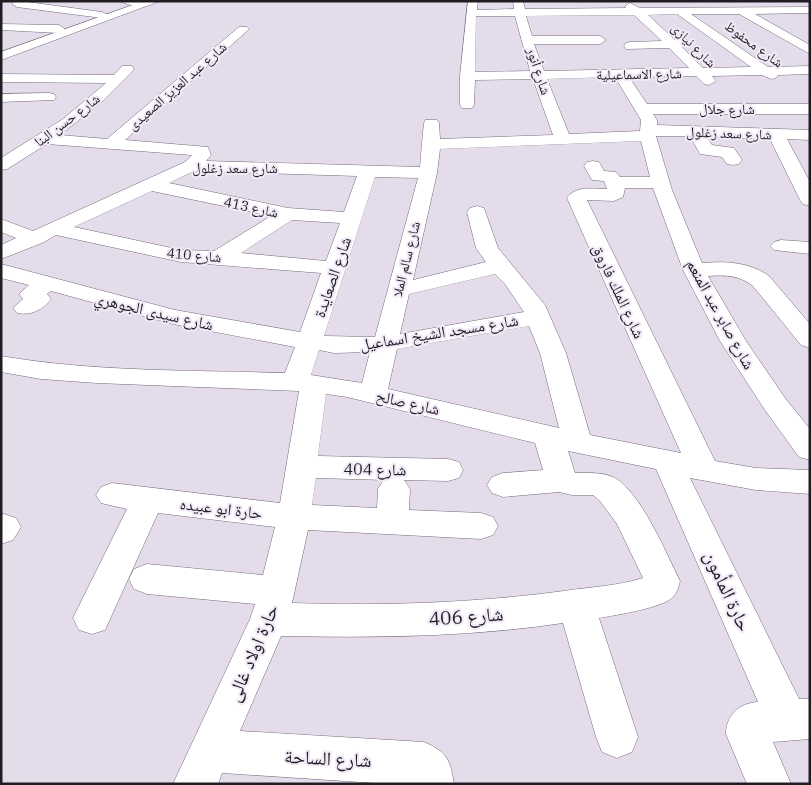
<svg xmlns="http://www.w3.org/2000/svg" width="811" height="785" font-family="'IBM Plex Serif','Noto Naskh Arabic',serif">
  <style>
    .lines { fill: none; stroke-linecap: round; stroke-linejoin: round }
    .minor-casing { stroke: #736b78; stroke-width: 1 }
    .tertiary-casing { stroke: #736b78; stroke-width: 1 }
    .minor { fill: #fff; fill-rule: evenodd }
    .tertiary { fill: #fff; fill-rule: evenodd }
    .labels { text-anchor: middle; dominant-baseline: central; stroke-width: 4; stroke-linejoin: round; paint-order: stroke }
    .far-street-label { font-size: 14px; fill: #201d22; stroke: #f1e9f7 }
    .street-label { font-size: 16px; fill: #201d22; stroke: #f1e9f7 }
    .near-street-label { font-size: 19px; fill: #201d22; stroke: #f1e9f7 }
  </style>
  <rect width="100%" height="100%" fill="#e4dcea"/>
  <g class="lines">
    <defs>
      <g id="minor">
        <polygon points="20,1 102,12 108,15 102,18 17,7 12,4 13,2"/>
        <path d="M120 1H153L154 3C147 8 127 6 120 1Z"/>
        <path d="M468 1H478L477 10 514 9 513 1H523L525 9 626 8 625 6 630 3 640 8 810 7V13L755 14 810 45V54L739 14H691L768 67 810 66V74L778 75 776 78 771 79 762 75 712 76 716 81 709 85 704 84 696 76 629 77 647 104H810V114H653L657 120V125L810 130V140L787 139 810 182V206L803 204 800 200 770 139 707 137 712 145 734 148 742 160 739 164 733 165 727 164 722 157 700 154 690 136H656L672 190 702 263C726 261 749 262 769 276L810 324V348L801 345 753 286C739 275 726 275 708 276L746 341 785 398 810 429V460L799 457 765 410 720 341 683 270 653 188H625L623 197 614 201 587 200 715 461 756 468 810 470V494L756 490 690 478 799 699H810V739L773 742 791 784H747L726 734C726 715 740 703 758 702L656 469 568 451 575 473C588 473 601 472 613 477 640 490 667 555 680 581 679 586 677 592 674 596 664 608 615 615 599 618L638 737 632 752 617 758 602 752 596 737 563 623C469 637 375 638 281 636L240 731 424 742C447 752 450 759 454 784H390L222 773 218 784H173L250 619 255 604 147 594 134 589 129 579 134 569 147 564 263 575 275 527 158 513 105 630 92 634 79 630 73 618 127 509 101 503 96 495 101 487 112 483 280 503 299 391 97 383 41 379 1 372V356C94 372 190 370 285 373L295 347 173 324 51 291 47 294 51 299C43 310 30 316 17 313L13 308 23 299 19 294 29 285 1 278V264L175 310 300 332 321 273 181 262 56 235 42 243 1 259V245L16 238 1 232V219L33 231 185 162 192 155 47 144 7 169 1 170V158L63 119 106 83 1 82V74L114 75 122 66H132L134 69 132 72 104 100 60 135 107 139 239 27H247L249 29 247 31 125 140 208 147 211 155 206 161 420 167C421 159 423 124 425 120H437L439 123 440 139 553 135 533 79 475 80 474 105 472 108H462L460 105V76ZM677 14 751 67 703 68 682 47 688 46 690 43 688 40H675L648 15ZM634 15 662 41 630 42 626 43 624 46 626 49 669 48 689 68 544 71 534 44H600L606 40 600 36H532L526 16ZM476 16H515L530 71 475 72ZM615 77 641 120 640 131 569 134 547 79ZM641 141 650 177H620L616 172 604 171 599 162 593 161 587 162 584 166 592 180 604 181 607 189C593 189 576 185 567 198L681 453 590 435 566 353 545 305 498 248 484 208 477 206 470 208 467 212 476 248 486 262 413 280 437 173 440 149ZM194 171 357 176 344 212 288 208 169 183ZM375 177 418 178 375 337 324 336ZM152 191 271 216 214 251 181 250 74 227ZM292 220 340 223 326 261 241 253ZM495 274 505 284 524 312 400 334 409 294ZM529 326 540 353 559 428 388 389 397 349ZM319 350 334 353 370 352 362 383 311 375ZM326 394 347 397 535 443 543 470 503 473 492 477 487 485 492 493 503 497 559 492 572 495H593L600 501 617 524 643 578C618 586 590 587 564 591 474 603 383 606 292 603L308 530 481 539 493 535 498 526 493 517 481 513 409 510 410 489 404 480 448 481 459 478 463 470 459 462 448 459 318 456ZM316 478 386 480 383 481 378 489 377 508 312 505Z"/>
        <polygon points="1,24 59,25 65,29 59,33 1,30"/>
        <polygon points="49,93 54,94 56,97 54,100 1,102 1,94"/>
        <polygon points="781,240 810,242 810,254 774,250 770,246 774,242"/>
        <polygon points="4,514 16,518 21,527 13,540 1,544 1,515"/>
      </g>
      <polygon id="tertiary" points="144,1 160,1 1,60 1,52"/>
    </defs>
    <use href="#minor" class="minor-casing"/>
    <use href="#tertiary" class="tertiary-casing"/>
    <use href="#minor" class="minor"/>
    <use href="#tertiary" class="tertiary"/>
  </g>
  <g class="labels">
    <g class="far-street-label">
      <text transform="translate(754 44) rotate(36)">شارع محفوظ</text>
      <text transform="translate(694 45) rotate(45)">شارع نيازى</text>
      <text transform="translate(539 71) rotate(72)">شارع أنور</text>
      <text transform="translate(639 74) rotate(-1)">شارع الاسماعيلية</text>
      <text transform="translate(177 86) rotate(-41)">شارع عبد العزيز الصعيدى</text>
      <text x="727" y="109">شارع جلال</text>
      <text transform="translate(67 120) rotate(-37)">شارع حسن البنا</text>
      <text transform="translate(729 133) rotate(2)">شارع سعد زغلول</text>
      <text x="235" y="168">شارع سعد زغلول</text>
      <text transform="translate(251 207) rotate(12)">شارع 413</text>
      <text transform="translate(194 255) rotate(5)">شارع 410</text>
      <text transform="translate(406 259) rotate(-76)">شارع سالم الملا</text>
    </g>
    <g class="street-label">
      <text transform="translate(332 277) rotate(-71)">شارع الصعايدة</text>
      <text transform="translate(619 291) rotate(65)">شارع الملك فاروق</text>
      <text transform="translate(154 311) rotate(13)">شارع سيدى الجوهري</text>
      <text transform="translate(721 314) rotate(61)">شارع صابر عبد المنعم</text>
      <text transform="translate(439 332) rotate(-9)">شارع مسجد الشيخ اسماعيل</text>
      <text transform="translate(408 402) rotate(13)">شارع صالح</text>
      <text transform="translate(375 469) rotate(1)">شارع 404</text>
      <text transform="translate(221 508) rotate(7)">حارة ابو عبيده</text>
    </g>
    <g class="near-street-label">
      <text transform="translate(728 591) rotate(65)">حارة المأمون</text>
      <text transform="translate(466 616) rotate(-4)">شارع 406</text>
      <text transform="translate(252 653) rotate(-67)">حارة اولاد غالى</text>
      <text transform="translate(328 758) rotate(3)">شارع الساحة</text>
    </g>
  </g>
  <rect width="811" height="785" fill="none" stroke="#201d22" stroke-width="5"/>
</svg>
